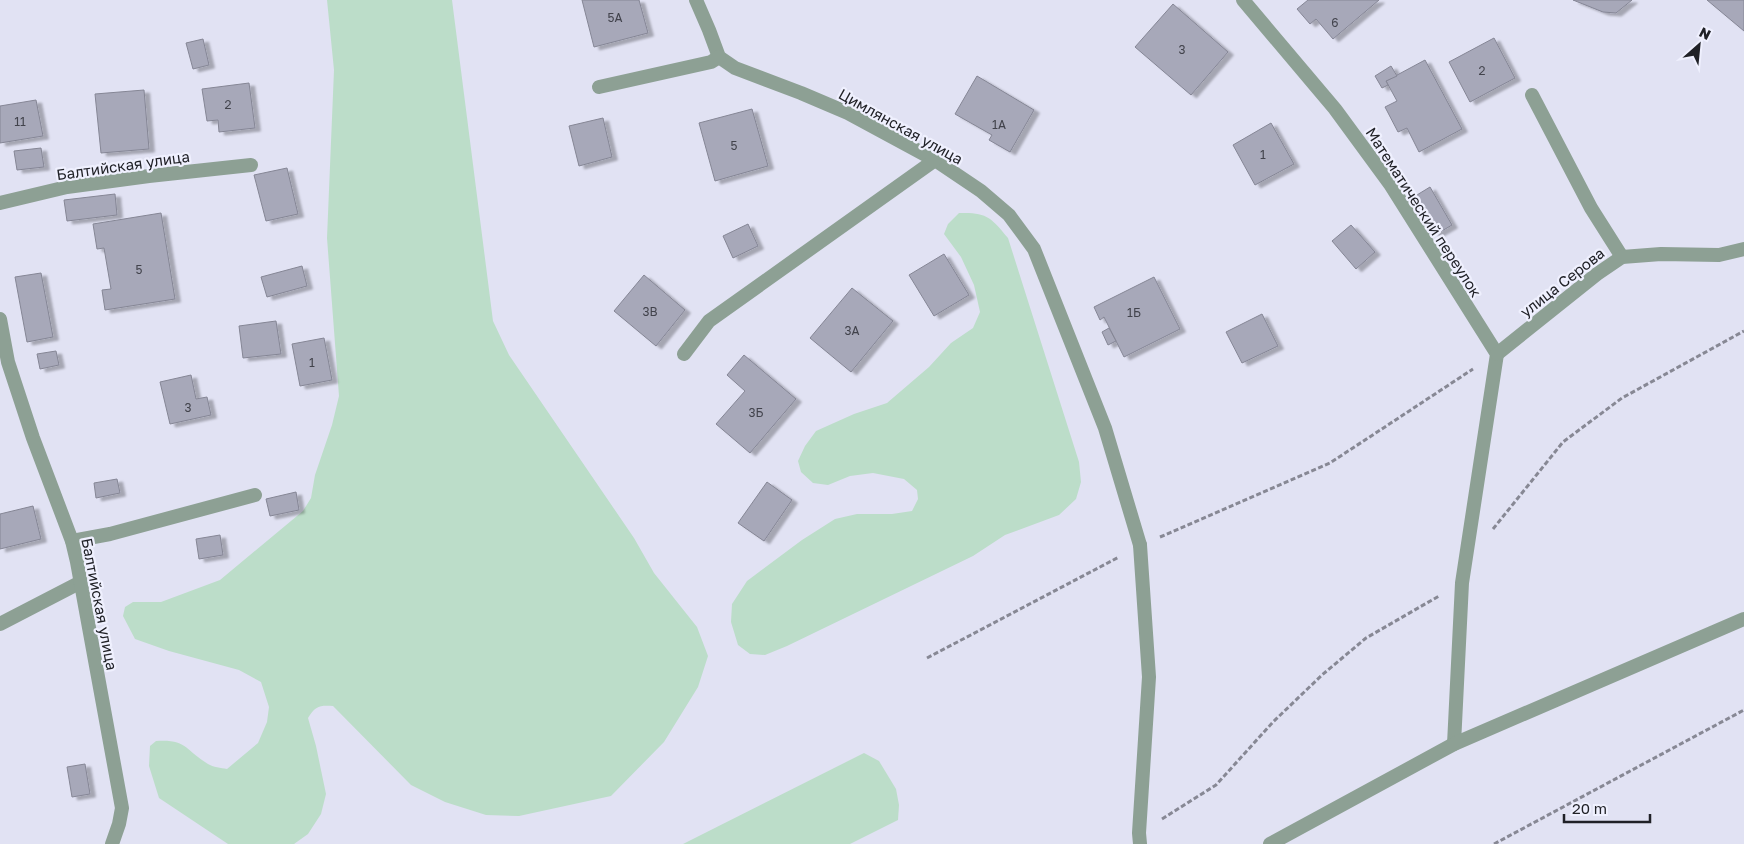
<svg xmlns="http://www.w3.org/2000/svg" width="1744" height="844" font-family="'Golos Text',sans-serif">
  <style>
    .green { fill: #bcddc9 }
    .building { fill: #a7a8b9; stroke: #858695; filter: url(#shadow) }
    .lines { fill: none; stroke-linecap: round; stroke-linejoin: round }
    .path { stroke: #878894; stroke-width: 3; stroke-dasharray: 5 2.5; stroke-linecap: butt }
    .service { stroke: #8da094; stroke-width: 14 }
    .minor { stroke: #8da094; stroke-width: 14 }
    .labels { text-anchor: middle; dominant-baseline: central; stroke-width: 4.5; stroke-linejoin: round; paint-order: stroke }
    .number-label { font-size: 12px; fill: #42434c }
    .street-label { font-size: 15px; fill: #202127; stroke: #eff0fe }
  </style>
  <defs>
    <filter id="shadow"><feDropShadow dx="5.5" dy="3" stdDeviation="1" flood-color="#0004"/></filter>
  </defs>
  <rect width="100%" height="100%" fill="#e1e2f3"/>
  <g class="green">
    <path d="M327 0H452L493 321 509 355 634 538 654 573 697 627 708 656 698 687 664 742 611 796 519 816 486 815 445 802 411 785 333 706C320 705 315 706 308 718L316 746 326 794 321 814 308 834 294 844H228L159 798 149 766 150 746 156 741C187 739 185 750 208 764 213 767 221 768 227 769L258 743 267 722 269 707 261 682 239 670 169 651 135 639 123 616 125 607 133 602H161L220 580 303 511 311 498 315 475 332 425 339 396 327 238 334 70Z"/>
    <path d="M959 213C986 212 991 217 1008 238L1079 462 1081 482 1076 499 1059 515 1005 535 973 556 787 646 765 655 750 654 738 645 731 622 732 604 747 581 802 540 835 519 857 514H892L912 511 918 499 917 490 904 479 873 473 850 476 828 485 813 483 801 472 798 461 805 446 816 431 854 414 887 403 929 367 951 343 973 328 980 312 974 285 961 257 944 234 948 224Z"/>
    <polygon points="864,753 879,761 896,789 899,805 898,820 850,844 683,844"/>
  </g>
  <g class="building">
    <polygon points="582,0 639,0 648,33 594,47"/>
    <polygon points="1308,0 1379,0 1333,39 1316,19 1310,24 1297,9"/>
    <polygon points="1573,0 1632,0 1616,13 1603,12"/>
    <polygon points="1707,0 1744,0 1744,31"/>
    <polygon points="1173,4 1228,52 1191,95 1135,47"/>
    <polygon points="1494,38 1515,78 1470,102 1449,62"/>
    <polygon points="203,39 209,65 193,69 186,43"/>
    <polygon points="1425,60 1462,129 1419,152 1407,128 1398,132 1385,107 1397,101 1386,81"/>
    <polygon points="1391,66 1397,76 1386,81 1388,85 1382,88 1375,76"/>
    <polygon points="977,76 1034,110 1010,152 989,140 992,135 955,114"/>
    <polygon points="249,83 255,128 219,132 218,120 207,121 202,89"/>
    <polygon points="144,90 149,149 101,153 95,94"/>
    <polygon points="36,100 43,136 0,143 0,106"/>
    <polygon points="752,109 768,166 715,181 699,123"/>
    <polygon points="603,118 612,157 579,166 569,126"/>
    <polygon points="1271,123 1294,164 1255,185 1233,145"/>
    <polygon points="41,148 44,167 17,170 14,151"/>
    <polygon points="287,168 298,214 266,221 254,175"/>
    <polygon points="1430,187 1452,225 1435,235 1412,198"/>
    <polygon points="115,194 117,215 67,221 64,200"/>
    <polygon points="161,213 175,299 105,310 102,290 111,289 104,248 97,249 93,224"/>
    <polygon points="748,224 758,246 733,258 723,236"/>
    <polygon points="1351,225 1375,252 1356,269 1332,241"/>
    <polygon points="944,254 969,295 934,316 909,275"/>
    <polygon points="302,266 307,286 267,297 261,277"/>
    <polygon points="41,273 53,337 27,342 15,277"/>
    <polygon points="644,275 685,310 656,346 614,311"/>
    <polygon points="1154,277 1180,329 1124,357 1104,317 1100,320 1094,307"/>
    <polygon points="852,288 893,321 851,372 810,338"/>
    <polygon points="1262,314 1278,346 1242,363 1226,332"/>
    <polygon points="276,321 281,354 243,358 239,326"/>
    <polygon points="1109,328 1116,341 1108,345 1102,332"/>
    <polygon points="324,338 332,380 300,386 292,344"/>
    <polygon points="56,351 59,365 40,369 37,354"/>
    <polygon points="744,355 796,399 750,453 716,424 745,391 727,375"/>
    <polygon points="191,375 196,399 207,397 211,415 170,424 160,382"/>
    <polygon points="117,479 120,493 96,498 94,483"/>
    <polygon points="767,482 792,500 764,541 738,523"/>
    <polygon points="296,492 299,510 270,516 266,499"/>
    <polygon points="33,506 41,539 0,549 0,514"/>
    <polygon points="220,535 223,555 199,559 196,539"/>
    <polygon points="85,764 90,794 72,797 67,767"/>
  </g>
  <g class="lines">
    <g class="path">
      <polyline points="1493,529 1563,442 1622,398 1744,331"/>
      <polyline points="1160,537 1330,463 1473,369"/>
      <polyline points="927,658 1119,557"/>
      <polyline points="1162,819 1216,785 1273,722 1322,675 1366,638 1439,596"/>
      <polyline points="1494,844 1744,710"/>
    </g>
    <g class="service">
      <polyline points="696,0 709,30 719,57 735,68 801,93 848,113 935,160 981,191 1009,215 1034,249 1105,428 1140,545"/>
      <polyline points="1243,0 1335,109 1390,184 1497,354 1462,583 1454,744"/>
      <polyline points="599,87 711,62 719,57"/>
      <polyline points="1532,95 1591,208 1622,257"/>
      <polyline points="684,354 709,321 935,160"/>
      <polyline points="72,541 110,534 255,495"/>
      <polyline points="0,624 81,582"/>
      <polyline points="1270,844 1454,744 1744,619"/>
    </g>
    <g class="minor">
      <polyline points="0,203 67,187 149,176 251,165"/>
      <polyline points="0,319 8,362 33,438 72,541 77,562 122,808 119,824 112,844"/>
      <polyline points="1497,354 1597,274 1622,257 1661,254 1719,255 1744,249"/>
      <polyline points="1140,844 1139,833 1149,677 1140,545"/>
    </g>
  </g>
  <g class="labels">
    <g class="number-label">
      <text x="615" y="17">5А</text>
      <text x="1335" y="22">6</text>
      <text x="1182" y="49">3</text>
      <text x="1482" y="70">2</text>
      <text x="228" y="104">2</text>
      <text x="20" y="121">11</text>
      <text x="999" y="124">1А</text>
      <text x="734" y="145">5</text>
      <text x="1263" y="154">1</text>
      <text x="139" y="269">5</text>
      <text x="650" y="311">3В</text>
      <text x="1134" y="312">1Б</text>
      <text x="852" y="330">3А</text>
      <text x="312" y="362">1</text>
      <text x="188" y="407">3</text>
      <text x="756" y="412">3Б</text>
    </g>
    <g class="street-label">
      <text transform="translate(901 126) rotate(29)">Цимлянская улица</text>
      <text transform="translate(123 165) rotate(-8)">Балтийская улица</text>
      <text transform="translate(1424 212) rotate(57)">Математический переулок</text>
      <text transform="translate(1562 282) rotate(-38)">улица Серова</text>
      <text transform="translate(100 604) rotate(79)">Балтийская улица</text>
    </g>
  </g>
  <g transform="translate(1699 45) rotate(27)" stroke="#eff0fe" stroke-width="4" paint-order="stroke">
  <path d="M0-4L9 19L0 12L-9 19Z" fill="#202127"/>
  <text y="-8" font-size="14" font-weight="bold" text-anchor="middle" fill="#202127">N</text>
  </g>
  <path d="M1564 814v8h86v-8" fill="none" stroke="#202127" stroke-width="2.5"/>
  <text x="1572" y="814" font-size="15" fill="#202127" stroke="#eff0fe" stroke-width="4" paint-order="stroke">20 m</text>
</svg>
